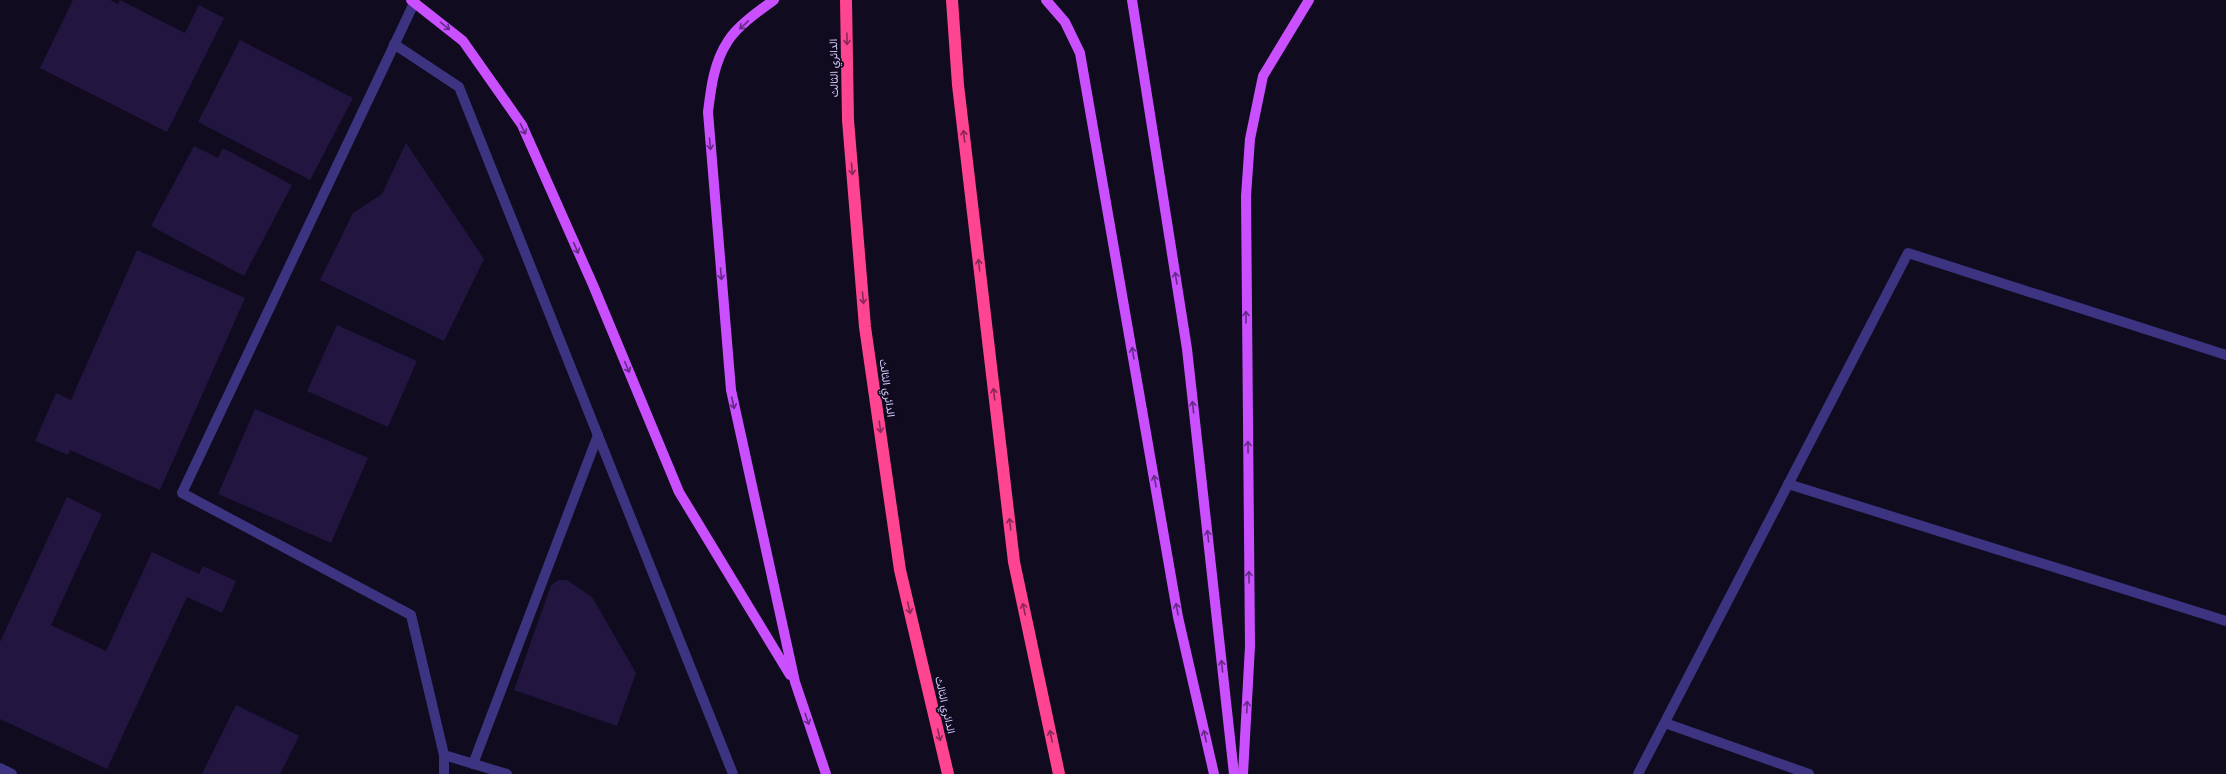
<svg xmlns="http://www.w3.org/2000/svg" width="2226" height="774" font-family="Roboto,Vazirmatn,sans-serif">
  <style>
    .building { fill: #221641 }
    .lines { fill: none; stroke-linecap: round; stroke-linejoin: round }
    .minor { stroke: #3c3480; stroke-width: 10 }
    .major { stroke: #ca50ff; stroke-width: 10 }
    .highway { stroke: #ff4491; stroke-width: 12 }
    .oneway { stroke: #642a84 }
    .oneway2 { stroke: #882858 }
    .labels { text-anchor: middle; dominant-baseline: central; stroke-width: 3.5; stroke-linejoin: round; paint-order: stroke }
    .street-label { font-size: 11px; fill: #d3c9ff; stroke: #100b1f }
  </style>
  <rect width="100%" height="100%" fill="#100b1f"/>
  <g class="building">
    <polygon points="73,0 110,0 118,4 120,0 185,33 199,5 224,18 167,132 40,68"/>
    <polygon points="240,40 353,98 310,180 198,122"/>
    <polygon points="406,143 484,259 444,341 320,280 353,213 382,194"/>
    <polygon points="194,146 218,158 223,148 292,185 244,276 151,226"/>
    <polygon points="137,250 245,298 160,490 70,450 68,455 35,441 56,393 71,400"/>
    <polygon points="337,325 417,361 388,427 307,391"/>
    <polygon points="255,409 368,458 331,543 218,494"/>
    <polygon points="67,497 102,514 51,625 106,651 152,552 199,574 203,566 236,581 222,613 187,597 107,769 0,719 0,642"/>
    <polygon points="559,580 567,580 592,597 636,673 617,726 514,690 551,585"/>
    <polygon points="236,705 299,736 280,774 202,774"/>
  </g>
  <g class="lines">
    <g class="minor">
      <polyline points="415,1 182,493 411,615 444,755 444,774"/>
      <polyline points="394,44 459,87 733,774"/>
      <polyline points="1788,484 2226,621"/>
      <polyline points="1665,723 1809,774"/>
      <polyline points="444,755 507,774"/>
      <polyline points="473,764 598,435"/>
      <polyline points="0,768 12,774"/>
      <polyline points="1638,774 1908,253 2226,355"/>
    </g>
    <g class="major">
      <polyline points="411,0 463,41 522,125 593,285 679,492 790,675"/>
      <path d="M774 0C760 10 737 26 728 41 714 62 711 87 708 112L731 390 795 682 826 774"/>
      <polyline points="1046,0 1065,22 1080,53 1178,617 1214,774"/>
      <polyline points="1132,0 1187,349 1234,774"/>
      <polyline points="1243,774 1250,646 1246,196 1250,139 1263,76 1309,0"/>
    </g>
    <g class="highway">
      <polyline points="846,0 848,120 865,327 900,570 948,774"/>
      <polyline points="952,0 958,85 1014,562 1059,774"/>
    </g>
  </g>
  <defs><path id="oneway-shaft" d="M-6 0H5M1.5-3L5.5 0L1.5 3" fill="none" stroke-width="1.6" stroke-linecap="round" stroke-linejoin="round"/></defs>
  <g class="oneway">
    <use href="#oneway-shaft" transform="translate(744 25) rotate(136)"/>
    <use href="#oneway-shaft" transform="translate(445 26) rotate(39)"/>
    <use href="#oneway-shaft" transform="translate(523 129) rotate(64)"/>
    <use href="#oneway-shaft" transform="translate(710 144) rotate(85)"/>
    <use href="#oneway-shaft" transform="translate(576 248) rotate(66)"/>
    <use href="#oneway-shaft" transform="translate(721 274) rotate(85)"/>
    <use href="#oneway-shaft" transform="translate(1176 278) rotate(-99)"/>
    <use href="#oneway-shaft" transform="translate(1246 317) rotate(-90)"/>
    <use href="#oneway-shaft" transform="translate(1133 353) rotate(-100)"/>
    <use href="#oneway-shaft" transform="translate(627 367) rotate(67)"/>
    <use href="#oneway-shaft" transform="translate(733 403) rotate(78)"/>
    <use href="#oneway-shaft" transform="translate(1193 407) rotate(-96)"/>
    <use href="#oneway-shaft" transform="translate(1248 447) rotate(-91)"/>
    <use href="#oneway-shaft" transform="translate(1155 481) rotate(-100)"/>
    <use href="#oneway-shaft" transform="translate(1208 536) rotate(-96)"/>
    <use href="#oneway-shaft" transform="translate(1249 577) rotate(-91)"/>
    <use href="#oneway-shaft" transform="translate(1177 609) rotate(-100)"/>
    <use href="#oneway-shaft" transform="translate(1222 666) rotate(-96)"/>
    <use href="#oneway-shaft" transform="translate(1247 707) rotate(-87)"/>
    <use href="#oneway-shaft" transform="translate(807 719) rotate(71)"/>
    <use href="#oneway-shaft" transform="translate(1205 736) rotate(-103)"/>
  </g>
  <g class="oneway2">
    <use href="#oneway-shaft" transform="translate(847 39) rotate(89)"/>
    <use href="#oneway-shaft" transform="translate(964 136) rotate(-97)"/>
    <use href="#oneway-shaft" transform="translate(852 169) rotate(85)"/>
    <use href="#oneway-shaft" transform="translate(979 265) rotate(-97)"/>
    <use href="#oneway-shaft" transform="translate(863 298) rotate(85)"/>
    <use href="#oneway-shaft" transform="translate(994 394) rotate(-97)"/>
    <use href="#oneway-shaft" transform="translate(880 427) rotate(82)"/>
    <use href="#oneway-shaft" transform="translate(1010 524) rotate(-97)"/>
    <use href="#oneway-shaft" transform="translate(909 608) rotate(77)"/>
    <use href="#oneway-shaft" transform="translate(1024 609) rotate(-102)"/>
    <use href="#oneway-shaft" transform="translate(939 735) rotate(77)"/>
    <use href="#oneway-shaft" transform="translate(1051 736) rotate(-102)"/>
  </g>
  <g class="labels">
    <g class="street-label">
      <text transform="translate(834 68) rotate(-91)">الدائري الثالث</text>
      <text transform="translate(887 388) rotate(82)">الدائري الثالث</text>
      <text transform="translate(945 705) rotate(77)">الدائري الثالث</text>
    </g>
  </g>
</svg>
